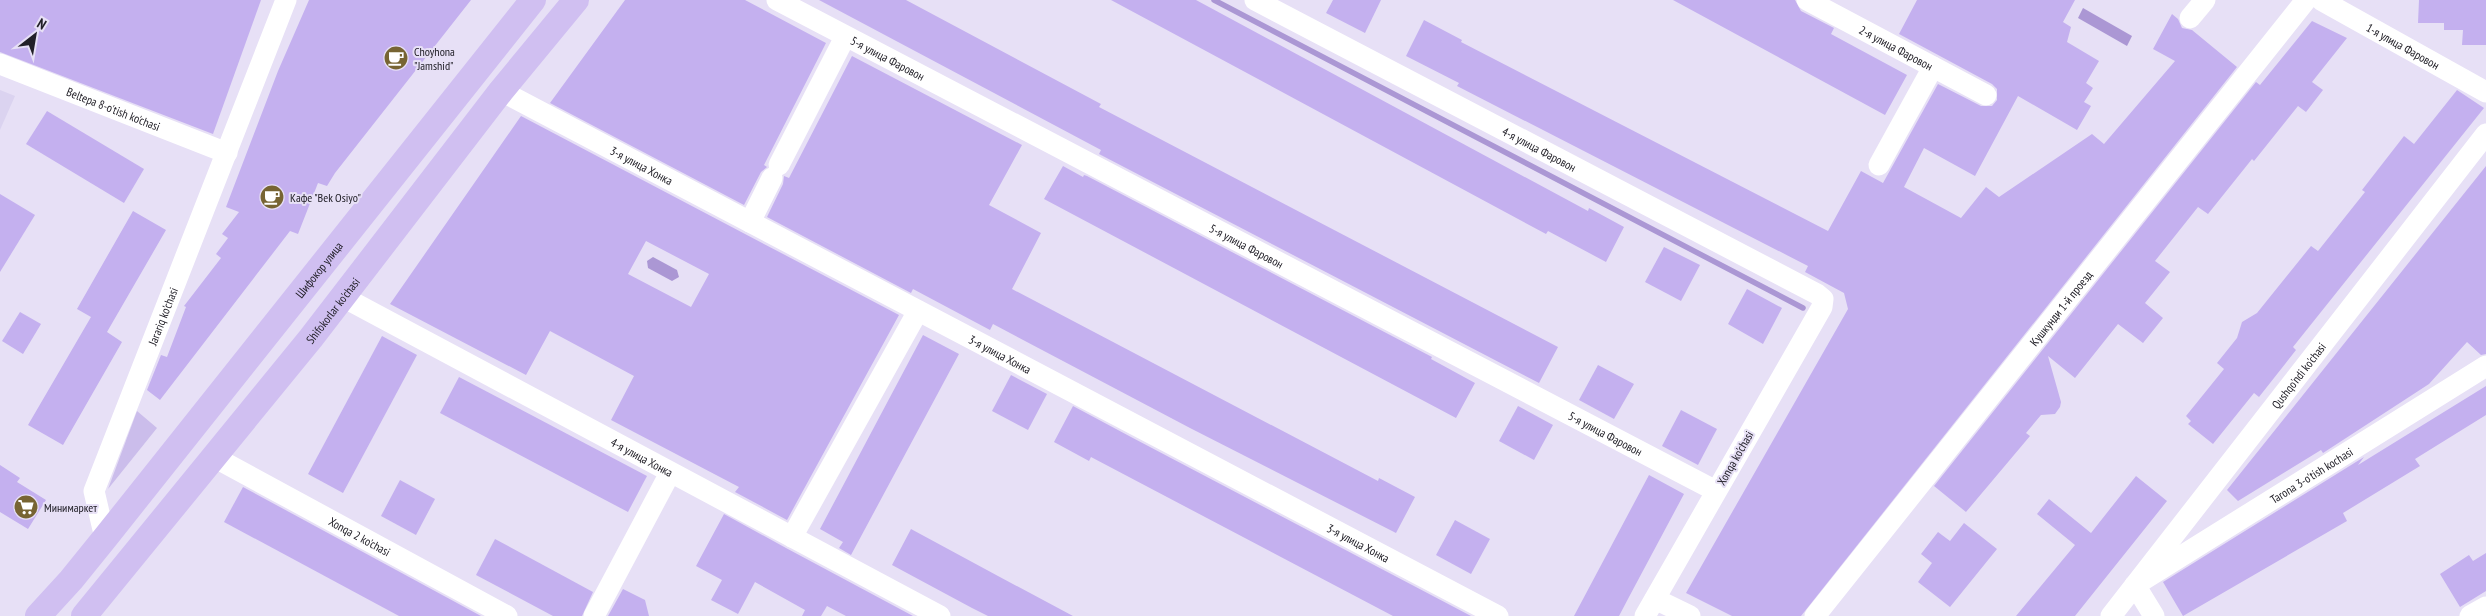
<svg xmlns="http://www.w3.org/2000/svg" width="2486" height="616" font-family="'PT Sans Narrow',sans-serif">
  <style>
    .built { fill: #dbd3f0 }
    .green { fill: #cbbdeb }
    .water { fill: #ab97d4 }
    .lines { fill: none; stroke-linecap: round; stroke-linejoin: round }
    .stream { stroke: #ab97d4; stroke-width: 5.5 }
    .building { fill: #c4b0ef; fill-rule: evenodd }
    .minor { stroke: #fff; stroke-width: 21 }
    .major { stroke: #d0bff1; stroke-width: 26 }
    .labels { text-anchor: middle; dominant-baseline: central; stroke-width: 4; stroke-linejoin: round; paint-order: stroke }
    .street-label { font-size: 12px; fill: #222028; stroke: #e7e0f6 }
    .poi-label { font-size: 12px; fill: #222028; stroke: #e7e0f6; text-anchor: start }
  </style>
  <rect width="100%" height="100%" fill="#e7e0f6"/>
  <polygon class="built" points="0,90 15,96 0,130"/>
  <polygon class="green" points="137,411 157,428 108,489"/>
  <g class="water">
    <polygon points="2083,8 2132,36 2127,46 2078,18"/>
    <polygon points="653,257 677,270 679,277 672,281 648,268 647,261"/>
  </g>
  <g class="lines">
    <polyline class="stream" points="1214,0 1803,308"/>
  </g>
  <g class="building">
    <polygon points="0,0 261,0 213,134 0,52"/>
    <polygon points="309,0 471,0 335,173 327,186 318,183 298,234 290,231 160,400 147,390 161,355 167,357 186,307 184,306 221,258 216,254 228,238 222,234 239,212 226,207 278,71"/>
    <polygon points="625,0 745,0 826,43 764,165 767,167 761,172 744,205 550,103"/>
    <polygon points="819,0 906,0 1101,104 1099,107 1558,347 1539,383 1099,154 1101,150"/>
    <polygon points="1111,0 1196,0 1588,211 1589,208 1624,227 1606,262 1548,231 1546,234"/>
    <polygon points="1333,0 1381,0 1365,33 1326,13"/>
    <polygon points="1673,0 1795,0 1801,11 1834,28 1831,34 1907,75 1885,115"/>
    <polygon points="1917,0 2075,0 2063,22 2071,27 2067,42 2099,61 2086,83 2093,88 2084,102 2091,106 2077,130 2018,96 1975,176 1924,148 1904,187 1961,218 1986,187 1999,197 2092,134 2104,144 2175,61 2153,49 2172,14 2178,19 2182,28 2192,30 2237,67 1801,616 1732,616 1686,593 1848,309 1844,293 1805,272 1808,266 1457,86 1459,83 1406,56 1424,20 1462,40 1461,42 1828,231 1861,171 1883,183 1938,84 1981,106 1992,106 1997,100 1997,89 1992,84 1899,34"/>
    <polygon points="2419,0 2486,0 2486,45 2462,45 2463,30 2444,30 2444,23 2418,23"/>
    <polygon points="2312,21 2347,38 2312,82 2323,90 2306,112 2298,106 2254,161 2252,159 2208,214 2198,207 2155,261 2170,272 2145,303 2163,318 2143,343 2118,324 2075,378 2048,356 2061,402 2060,407 2055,414 2041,415 2026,433 2030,436 1966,512 1934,486 2256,82 2260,85"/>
    <polygon points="852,56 1022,145 989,205 1041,233 1012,289 1378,481 1379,478 1415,497 1396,533 1190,428 993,324 990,330 913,289 911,293 767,217 783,184 784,176 789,178"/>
    <polygon points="2457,90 2484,108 2293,347 2296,350 2259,397 2254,393 2213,444 2188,424 2191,421 2186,416 2224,369 2217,363 2237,338 2242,322 2257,313 2311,246 2318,251 2365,192 2362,190 2404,136 2414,144"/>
    <polygon points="47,111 144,169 124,203 26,144"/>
    <path d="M521 116 899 315 787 520 735 492 739 487 611 420 634 376 550 331 526 375 390 304ZM646 241 709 274 691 307 628 274Z"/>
    <polygon points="1063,166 1083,177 1084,175 1087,176 1432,357 1431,359 1475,383 1456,418 1044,199"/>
    <polygon points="2486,166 2486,354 2481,355 2467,342 2429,384 2323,453 2321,450 2238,501 2227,490"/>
    <polygon points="0,194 35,215 0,272"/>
    <polygon points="133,211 166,230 107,332 122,342 63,445 28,425 91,317 77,309"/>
    <polygon points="1664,247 1700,265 1681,301 1645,282"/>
    <polygon points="1747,289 1782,308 1763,344 1728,324"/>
    <polygon points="20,312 41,324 23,354 2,341"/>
    <polygon points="923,335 959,354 851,555 839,548 843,542 820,529"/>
    <polygon points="382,336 417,355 343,493 308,474"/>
    <polygon points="1598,365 1634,384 1614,419 1579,400"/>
    <polygon points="1011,375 1047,394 1028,430 992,411"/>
    <polygon points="459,377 647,476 628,512 440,413"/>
    <polygon points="2486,386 2486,415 2415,459 2420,466 2343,513 2347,521 2183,616 2163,582 2364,457 2358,465"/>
    <polygon points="1073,406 1131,437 1471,616 1393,616 1091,457 1089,461 1054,442"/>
    <polygon points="1518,406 1553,425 1534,460 1499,441"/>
    <polygon points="1681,410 1717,429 1698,465 1662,446"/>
    <polygon points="0,465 20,478 17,482 46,500 28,529 0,512"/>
    <polygon points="1649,475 1684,494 1629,597 1619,616 1574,616"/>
    <polygon points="2136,476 2167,501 2075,616 2016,616 2075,545 2037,514 2049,499 2091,533"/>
    <polygon points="400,480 435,499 416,535 381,516"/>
    <polygon points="243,487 481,616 399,616 224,522"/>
    <polygon points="724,514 786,548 913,616 846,616 827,606 821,616 802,616 805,610 755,582 738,614 711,600 722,580 696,566"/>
    <polygon points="1455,520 1490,539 1471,574 1436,555"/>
    <polygon points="1964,523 1997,549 1950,607 1918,582 1932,563 1921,554 1938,532 1950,541"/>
    <polygon points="911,529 998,576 1073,616 988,616 972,608 892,565"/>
    <polygon points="495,539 593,592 582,616 553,616 476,575"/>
    <polygon points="2486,553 2486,591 2460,607 2440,574 2469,555 2473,561"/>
    <polygon points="623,589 645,600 649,616 608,616"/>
  </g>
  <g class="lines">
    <g class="minor">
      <path id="s1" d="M777 0 1716 491"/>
      <path id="s2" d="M1255 0 1817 294 1823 299 1822 307 1645 616"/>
      <path id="s3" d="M1807 0 1986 95"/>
      <path id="s4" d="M2321 0 2486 92"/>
      <polyline points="2190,18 2205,0"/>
      <path id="s5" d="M0 64 227 153"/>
      <path id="s6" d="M501 91 1498 616"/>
      <polyline points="779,165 845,37"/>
      <polyline points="1879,165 1933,67"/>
      <polyline points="750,222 772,178"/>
      <path id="s7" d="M343 297 940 616"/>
      <path id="s8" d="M214 457 507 616"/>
      <polyline points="792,537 918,311"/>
      <path id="s9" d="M105 538 94 491 286 0"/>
      <polyline points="1655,599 1690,616"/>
      <polyline points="594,616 670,473"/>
      <path id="s10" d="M1815 616 2306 0"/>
      <path id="s11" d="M2111 616 2486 134"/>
      <path id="s12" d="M2154 616 2135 585 2486 366"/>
      <polyline points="2470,616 2486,607"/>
    </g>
    <g class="major">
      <path id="s13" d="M38 616 71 580 105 538 533 0"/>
      <path id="s14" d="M84 616 311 338 501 91 576 0"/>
    </g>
  </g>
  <defs>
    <symbol id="cafe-disc" viewBox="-11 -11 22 22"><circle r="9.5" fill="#776433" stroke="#e7e0f6"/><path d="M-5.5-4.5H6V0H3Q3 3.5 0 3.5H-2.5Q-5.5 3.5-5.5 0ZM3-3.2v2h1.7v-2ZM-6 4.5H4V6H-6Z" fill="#fff"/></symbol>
    <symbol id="supermarket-disc" viewBox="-11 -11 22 22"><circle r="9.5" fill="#776433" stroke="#e7e0f6"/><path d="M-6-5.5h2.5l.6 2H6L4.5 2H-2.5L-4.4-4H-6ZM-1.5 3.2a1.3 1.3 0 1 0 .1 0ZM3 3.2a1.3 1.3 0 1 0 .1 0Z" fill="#fff"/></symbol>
  </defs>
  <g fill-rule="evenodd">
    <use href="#cafe-disc" x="382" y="44" width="28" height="28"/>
    <use href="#cafe-disc" x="258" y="183" width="28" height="28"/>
    <use href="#supermarket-disc" x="12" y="493" width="28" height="28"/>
  </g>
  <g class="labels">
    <g class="street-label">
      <text stroke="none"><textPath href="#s4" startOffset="94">1-я улица Фаровон</textPath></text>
      <text stroke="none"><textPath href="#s3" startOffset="101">2-я улица Фаровон</textPath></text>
      <text stroke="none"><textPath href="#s1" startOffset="125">5-я улица Фаровон</textPath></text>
      <text stroke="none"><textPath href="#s5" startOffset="122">Beltepa 8-o'tish ko'chasi</textPath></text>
      <text stroke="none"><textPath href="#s2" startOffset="321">4-я улица Фаровон</textPath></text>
      <text stroke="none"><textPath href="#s6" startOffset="159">3-я улица Хонка</textPath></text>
      <text stroke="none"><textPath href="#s1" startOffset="530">5-я улица Фаровон</textPath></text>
      <text stroke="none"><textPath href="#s13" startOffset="446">Шифокор улица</textPath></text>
      <text stroke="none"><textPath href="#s10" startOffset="394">Кушкунди 1-й проезд</textPath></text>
      <text stroke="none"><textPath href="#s14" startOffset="394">Shifokorlar ko'chasi</textPath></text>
      <text stroke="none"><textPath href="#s9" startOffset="236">Jarariq ko'chasi</textPath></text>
      <text stroke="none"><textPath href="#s6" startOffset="564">3-я улица Хонка</textPath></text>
      <text stroke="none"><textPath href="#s11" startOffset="305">Qushqo'ndi ko'chasi</textPath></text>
      <text stroke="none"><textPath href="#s1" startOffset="935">5-я улица Фаровон</textPath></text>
      <text stroke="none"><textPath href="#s7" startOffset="339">4-я улица Хонка</textPath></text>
      <text transform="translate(1735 458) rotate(-60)">Xonqa ko'chasi</text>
      <text stroke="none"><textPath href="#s12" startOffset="244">Tarona 3-o'tish kochasi</textPath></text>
      <text stroke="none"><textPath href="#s8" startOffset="166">Xonqa 2 ko'chasi</textPath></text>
      <text stroke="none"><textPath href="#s6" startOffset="969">3-я улица Хонка</textPath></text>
    </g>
    <g class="poi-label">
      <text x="414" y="51">Choyhona<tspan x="414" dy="14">"Jamshid"</tspan></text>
      <text x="290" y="197">Кафе "Bek Osiyo"</text>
      <text x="44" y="507">Минимаркет</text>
    </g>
  </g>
  <g transform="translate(35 35) rotate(31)" stroke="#e7e0f6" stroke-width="4" paint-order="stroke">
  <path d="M0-4L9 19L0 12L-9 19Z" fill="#222028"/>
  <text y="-8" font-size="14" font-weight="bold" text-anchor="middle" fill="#222028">N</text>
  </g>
</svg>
